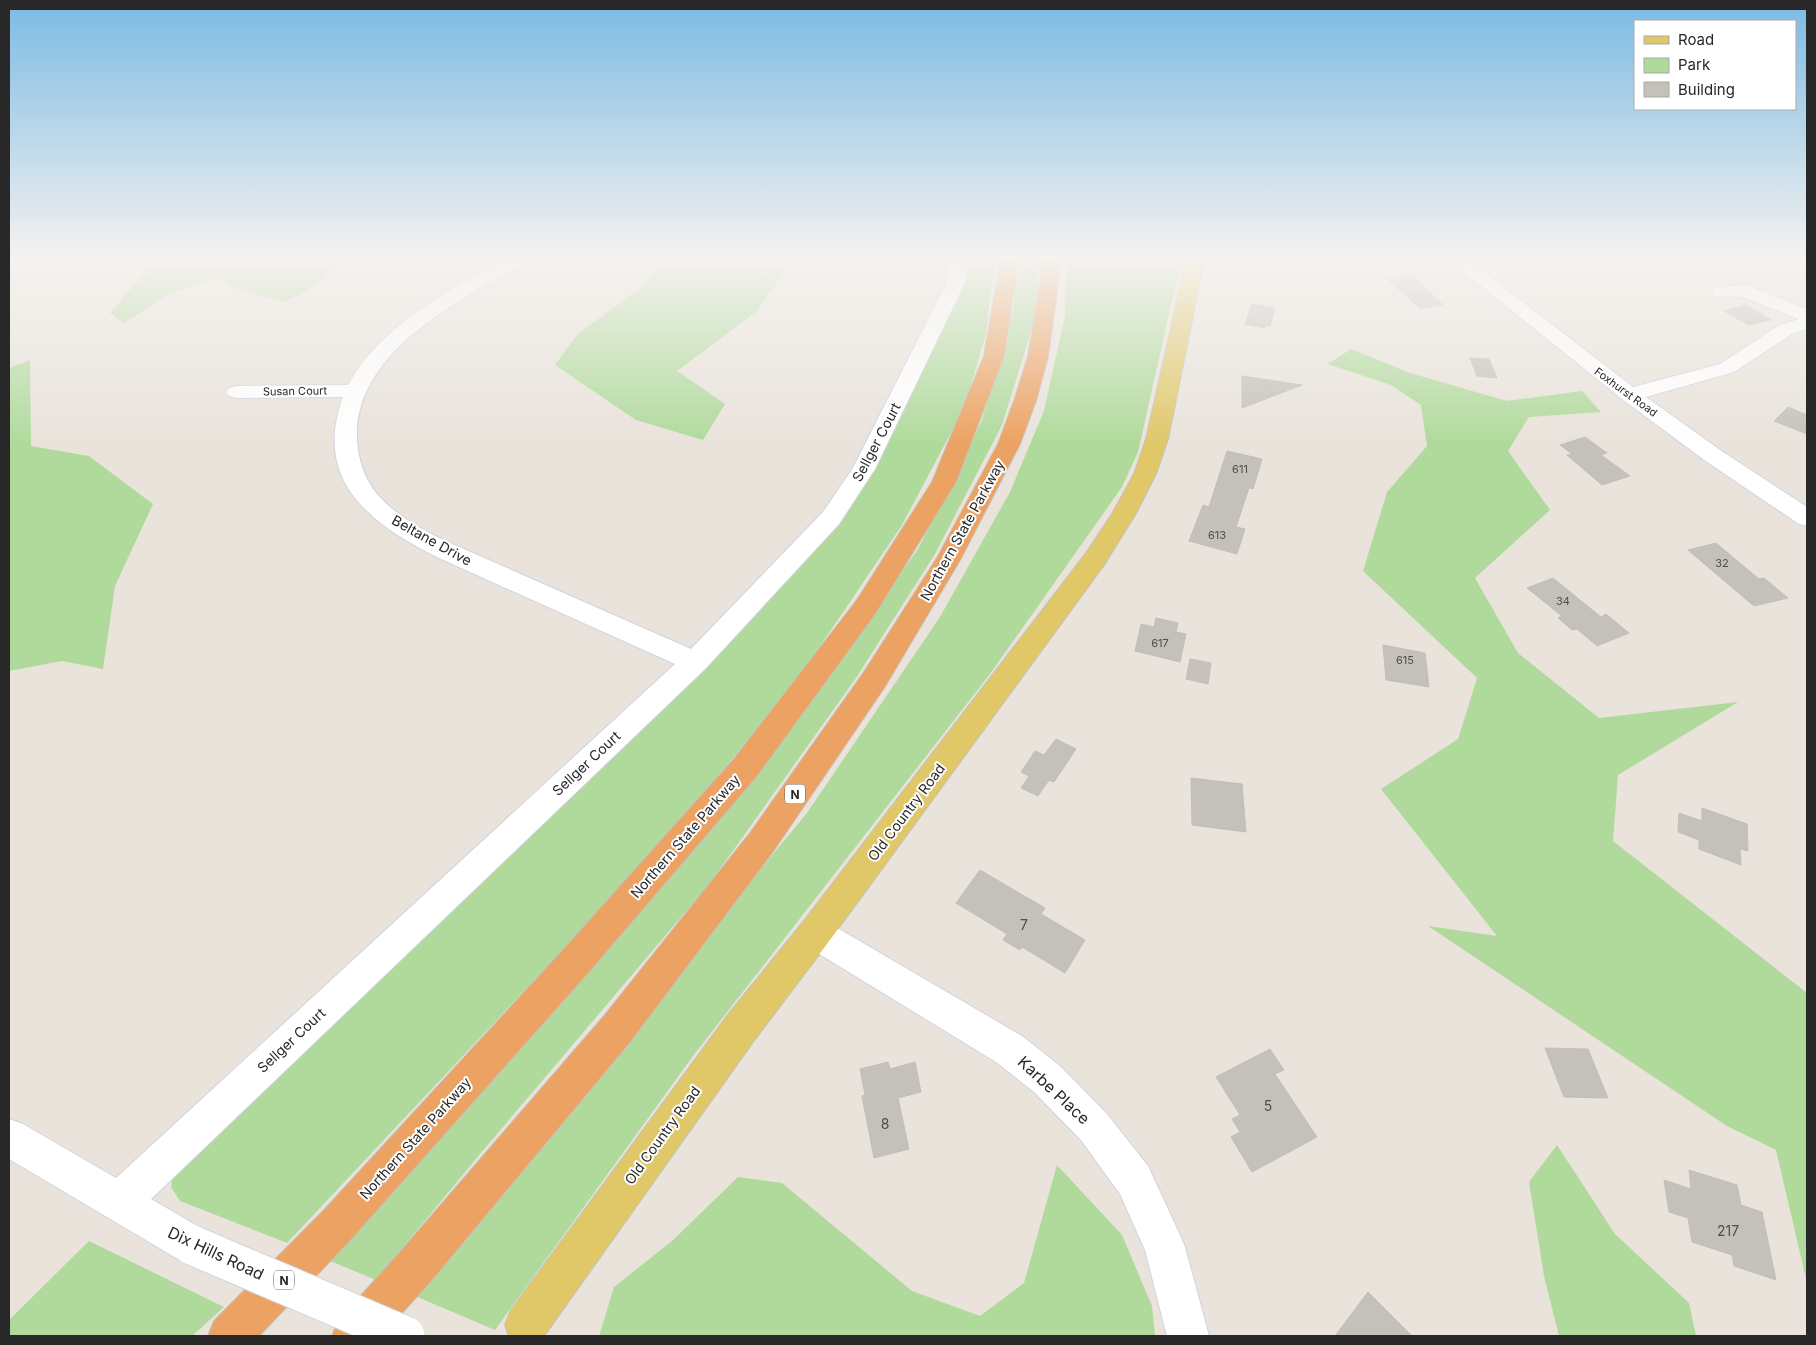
<svg xmlns="http://www.w3.org/2000/svg" width="1816" height="1345" font-family="Inter,sans-serif">
  <style>
    .green { fill: #b0da9c }
    .building { fill: #c4c0ba; stroke: #c3bfb5 }
    .lines { fill: none; stroke-linecap: round; stroke-linejoin: round }
    .minor-casing { stroke: #d0d3df; stroke-width: 2 }
    .major-casing { stroke: #c3c3c3; stroke-width: 2 }
    .highway-casing { stroke: #c3c3c3; stroke-width: 2 }
    .minor { fill: #fff; fill-rule: evenodd }
    .major { fill: #e0c768; fill-rule: evenodd }
    .highway { fill: #eca262; fill-rule: evenodd }
    .minor-bridge-casing { stroke: #d0d3df; stroke-width: 41; stroke-linecap: butt }
    .minor-bridge { stroke: #fff; stroke-width: 39 }
    .labels { text-anchor: middle; dominant-baseline: central; stroke-width: 4; stroke-linejoin: round; paint-order: stroke }
    .far-street-label { font-size: 11px; fill: #282828; stroke: #fff }
    .number-label { font-size: 11px; fill: #4f4e4c }
    .shield { fill: #fff; stroke: #686868; stroke-width: 1 }
    .shield-label { font-size: 12px; font-weight: bold; fill: #282828 }
    .street-label { font-size: 14px; fill: #282828; stroke: #fff }
    .near-number-label { font-size: 14px; fill: #4f4e4c }
    .near-street-label { font-size: 16px; fill: #282828; stroke: #fff }
  </style>
  <rect width="100%" height="100%" fill="#e9e3db"/>
  <g class="green">
    <polygon points="159,256 337,256 336,267 317,285 285,302 238,289 217,277 169,294 124,323 110,313"/>
    <polygon points="668,256 768,256 785,271 757,311 677,371 725,404 703,440 636,420 555,365 577,335 644,285"/>
    <polygon points="967,256 995,256 986,334 964,408 902,525 787,695 634,874 287,1243 180,1201 171,1187 174,1171 877,464 957,298 966,267"/>
    <polygon points="1028,256 1039,257 1038,309 1002,425 935,554 856,678 710,883 480,1154 376,1280 323,1258 833,670 918,549 982,420 1014,306 1017,257"/>
    <polygon points="1067,256 1182,256 1138,452 1122,487 990,674 693,1056 495,1330 408,1293 807,813 940,617 1010,492 1044,411 1065,316"/>
    <polygon points="1351,349 1410,373 1507,401 1582,391 1601,412 1529,417 1508,451 1550,510 1475,578 1518,653 1599,718 1738,702 1618,775 1613,841 1807,993 1807,1283 1776,1150 1727,1126 1428,926 1497,936 1381,789 1458,739 1477,678 1363,571 1387,492 1427,446 1421,405 1391,385 1328,364"/>
    <polygon points="30,360 31,446 89,456 153,504 115,586 103,669 62,661 9,671 9,368"/>
    <polygon points="1557,1145 1615,1234 1689,1303 1696,1336 1559,1336 1544,1276 1529,1182"/>
    <polygon points="1057,1165 1122,1235 1152,1306 1155,1336 599,1336 614,1287 672,1241 738,1177 782,1183 912,1291 980,1316 1024,1283"/>
    <polygon points="89,1241 224,1307 192,1336 9,1336 9,1320"/>
  </g>
  <g class="building">
    <polygon points="1413,276 1443,305 1420,308 1387,279"/>
    <polygon points="1252,304 1275,308 1270,326 1265,325 1265,328 1245,324"/>
    <polygon points="1746,305 1771,320 1748,325 1724,311"/>
    <polygon points="1470,358 1489,359 1497,378 1477,376"/>
    <polygon points="1242,376 1302,385 1242,408"/>
    <polygon points="1788,407 1807,415 1807,434 1774,421"/>
    <polygon points="1585,437 1607,453 1601,455 1630,476 1602,485 1567,455 1572,454 1560,445"/>
    <polygon points="1227,451 1262,459 1253,489 1249,488 1236,527 1245,529 1237,554 1189,541 1203,505 1209,507"/>
    <polygon points="1716,543 1759,579 1764,578 1788,598 1754,606 1688,550"/>
    <polygon points="1553,578 1601,617 1606,614 1629,633 1597,646 1577,629 1572,630 1558,618 1562,616 1527,588"/>
    <polygon points="1156,618 1178,623 1176,632 1186,634 1180,662 1135,651 1141,624 1154,627"/>
    <polygon points="1383,645 1425,653 1429,687 1386,680"/>
    <polygon points="1190,659 1211,663 1208,684 1186,679"/>
    <polygon points="1056,739 1076,749 1054,782 1049,780 1038,796 1021,788 1029,776 1021,772 1035,751 1044,755"/>
    <polygon points="1191,778 1242,784 1246,832 1192,825"/>
    <polygon points="1702,808 1747,824 1748,851 1740,849 1741,865 1699,849 1699,840 1678,832 1679,813 1702,821"/>
    <polygon points="980,870 1045,908 1041,914 1085,940 1065,973 1022,947 1020,950 1003,940 1007,934 956,903"/>
    <polygon points="1545,1048 1588,1049 1608,1098 1564,1097"/>
    <polygon points="1270,1049 1284,1070 1275,1074 1317,1137 1252,1172 1231,1137 1240,1132 1232,1119 1240,1115 1216,1077"/>
    <polygon points="888,1062 890,1069 915,1062 921,1092 898,1098 909,1149 874,1158 862,1096 865,1095 860,1069"/>
    <polygon points="1689,1170 1737,1185 1741,1205 1762,1212 1776,1280 1734,1266 1732,1255 1692,1242 1688,1218 1669,1212 1664,1180 1691,1189"/>
    <polygon points="1368,1292 1412,1336 1335,1336"/>
  </g>
  <g class="lines">
    <defs>
      <g id="minor">
        <path d="M511 256H532L529 260C465 298 353 350 357 439 360 493 394 514 439 538L691 649 823 512 853 468 948 280 950 256H968L966 280 875 469 839 524 705 669 151 1199 206 1231 212 1245 206 1259 192 1265 178 1259 9 1159V1119L23 1124 116 1178 675 664 439 558C372 525 312 482 343 397L236 398 229 396 226 392 229 388 236 386 348 385C382 323 453 290 511 256Z"/>
        <polygon points="1444,256 1463,256 1633,387 1720,364 1778,326 1799,319 1743,297 1714,296 1712,292 1714,288 1745,285 1807,309 1807,329 1792,334 1734,372 1646,397 1723,452 1807,507 1807,526 1799,524 1707,462 1622,399"/>
        <polygon points="815,917 827,922 1022,1036 1060,1066 1107,1114 1148,1166 1179,1233 1185,1247 1209,1336 1167,1336 1145,1250 1120,1194 1081,1140 1034,1092 996,1062 803,944 798,933 803,922"/>
      </g>
      <polygon id="major" points="1187,256 1205,256 1168,439 1156,474 1135,515 1104,565 827,944 753,1042 544,1336 509,1336 505,1325 511,1310 727,1016 803,922 1086,553 1112,514 1134,474 1146,439"/>
      <g id="highway">
        <polygon points="1001,256 1019,256 1004,356 956,482 875,614 756,777 587,974 353,1237 259,1336 208,1336 214,1321 325,1209 563,950 734,759 857,600 932,482 984,356"/>
        <polygon points="1040,256 1058,256 1059,278 1048,356 1037,398 1020,444 960,560 884,688 772,853 630,1042 431,1281 381,1336 332,1336 338,1321 401,1251 604,1016 750,833 864,672 937,558 998,444 1015,398 1028,356 1041,278"/>
      </g>
    </defs>
    <use href="#minor" class="minor-casing"/>
    <use href="#major" class="major-casing"/>
    <use href="#highway" class="highway-casing"/>
    <use href="#minor" class="minor"/>
    <use href="#major" class="major"/>
    <use href="#highway" class="highway"/>
    <defs>
      <polyline id="minor-bridge" points="192,1245 405,1336"/>
    </defs>
    <use href="#minor-bridge" class="minor-bridge-casing"/>
    <use href="#minor-bridge" class="minor-bridge"/>
  </g>
  <linearGradient id="sky" x2="0" y2="1"><stop stop-color="#7bbae5"/><stop offset="0.58" stop-color="#f5f2ef"/><stop offset="1" stop-color="#f5f2ef" stop-opacity="0"/></linearGradient>
  <rect width="1816" height="444" fill="url(#sky)"/>
  <g class="labels">
    <g class="far-street-label">
      <text transform="translate(295 391) rotate(-1)">Susan Court</text>
      <text transform="translate(1626 392) rotate(36)">Foxhurst Road</text>
    </g>
    <g class="number-label">
      <text x="1240" y="469">611</text>
      <text x="1217" y="535">613</text>
      <text x="1722" y="563">32</text>
      <text x="1563" y="601">34</text>
      <text x="1160" y="643">617</text>
      <text x="1405" y="660">615</text>
    </g>
    <g class="shield">
      <rect x="785" y="784.5" width="20" height="19" rx="4"/>
      <rect x="274" y="1270.5" width="20" height="19" rx="4"/>
    </g>
    <g class="shield-label">
      <text x="795" y="794">N</text>
      <text x="284" y="1280">N</text>
    </g>
    <g class="street-label">
      <text transform="translate(876 442) rotate(-62)">Sellger Court</text>
      <text transform="translate(962 530) rotate(-61)">Northern State Parkway</text>
      <text transform="translate(432 540) rotate(29)">Beltane Drive</text>
      <text transform="translate(586 763) rotate(-43)">Sellger Court</text>
      <text transform="translate(906 812) rotate(-53)">Old Country Road</text>
      <text transform="translate(685 836) rotate(-49)">Northern State Parkway</text>
      <text transform="translate(291 1040) rotate(-43)">Sellger Court</text>
      <text transform="translate(662 1135) rotate(-54)">Old Country Road</text>
      <text transform="translate(415 1138) rotate(-48)">Northern State Parkway</text>
    </g>
    <g class="near-number-label">
      <text x="1024" y="924">7</text>
      <text x="1268" y="1105">5</text>
      <text x="885" y="1123">8</text>
      <text x="1728" y="1230">217</text>
    </g>
    <g class="near-street-label">
      <text transform="translate(1054 1090) rotate(43)">Karbe Place</text>
      <text transform="translate(216 1253) rotate(25)">Dix Hills Road</text>
    </g>
  </g>
  <rect width="1816" height="1345" fill="none" stroke="#282828" stroke-width="20"/>
  <rect x="1634" y="20" width="162" height="90" fill="#ffffff" stroke="#a9a9a9"/>
  <rect x="1644" y="36" width="25" height="8" fill="#e0c768" stroke="#a9a9a9"/>
  <text x="1678" y="45" font-size="15" fill="#282828">Road</text>
  <rect x="1644" y="58" width="25" height="15" fill="#b0da9c" stroke="#a9a9a9"/>
  <text x="1678" y="70" font-size="15" fill="#282828">Park</text>
  <rect x="1644" y="82" width="25" height="15" fill="#c4c0ba" stroke="#a9a9a9"/>
  <text x="1678" y="95" font-size="15" fill="#282828">Building</text>
</svg>
